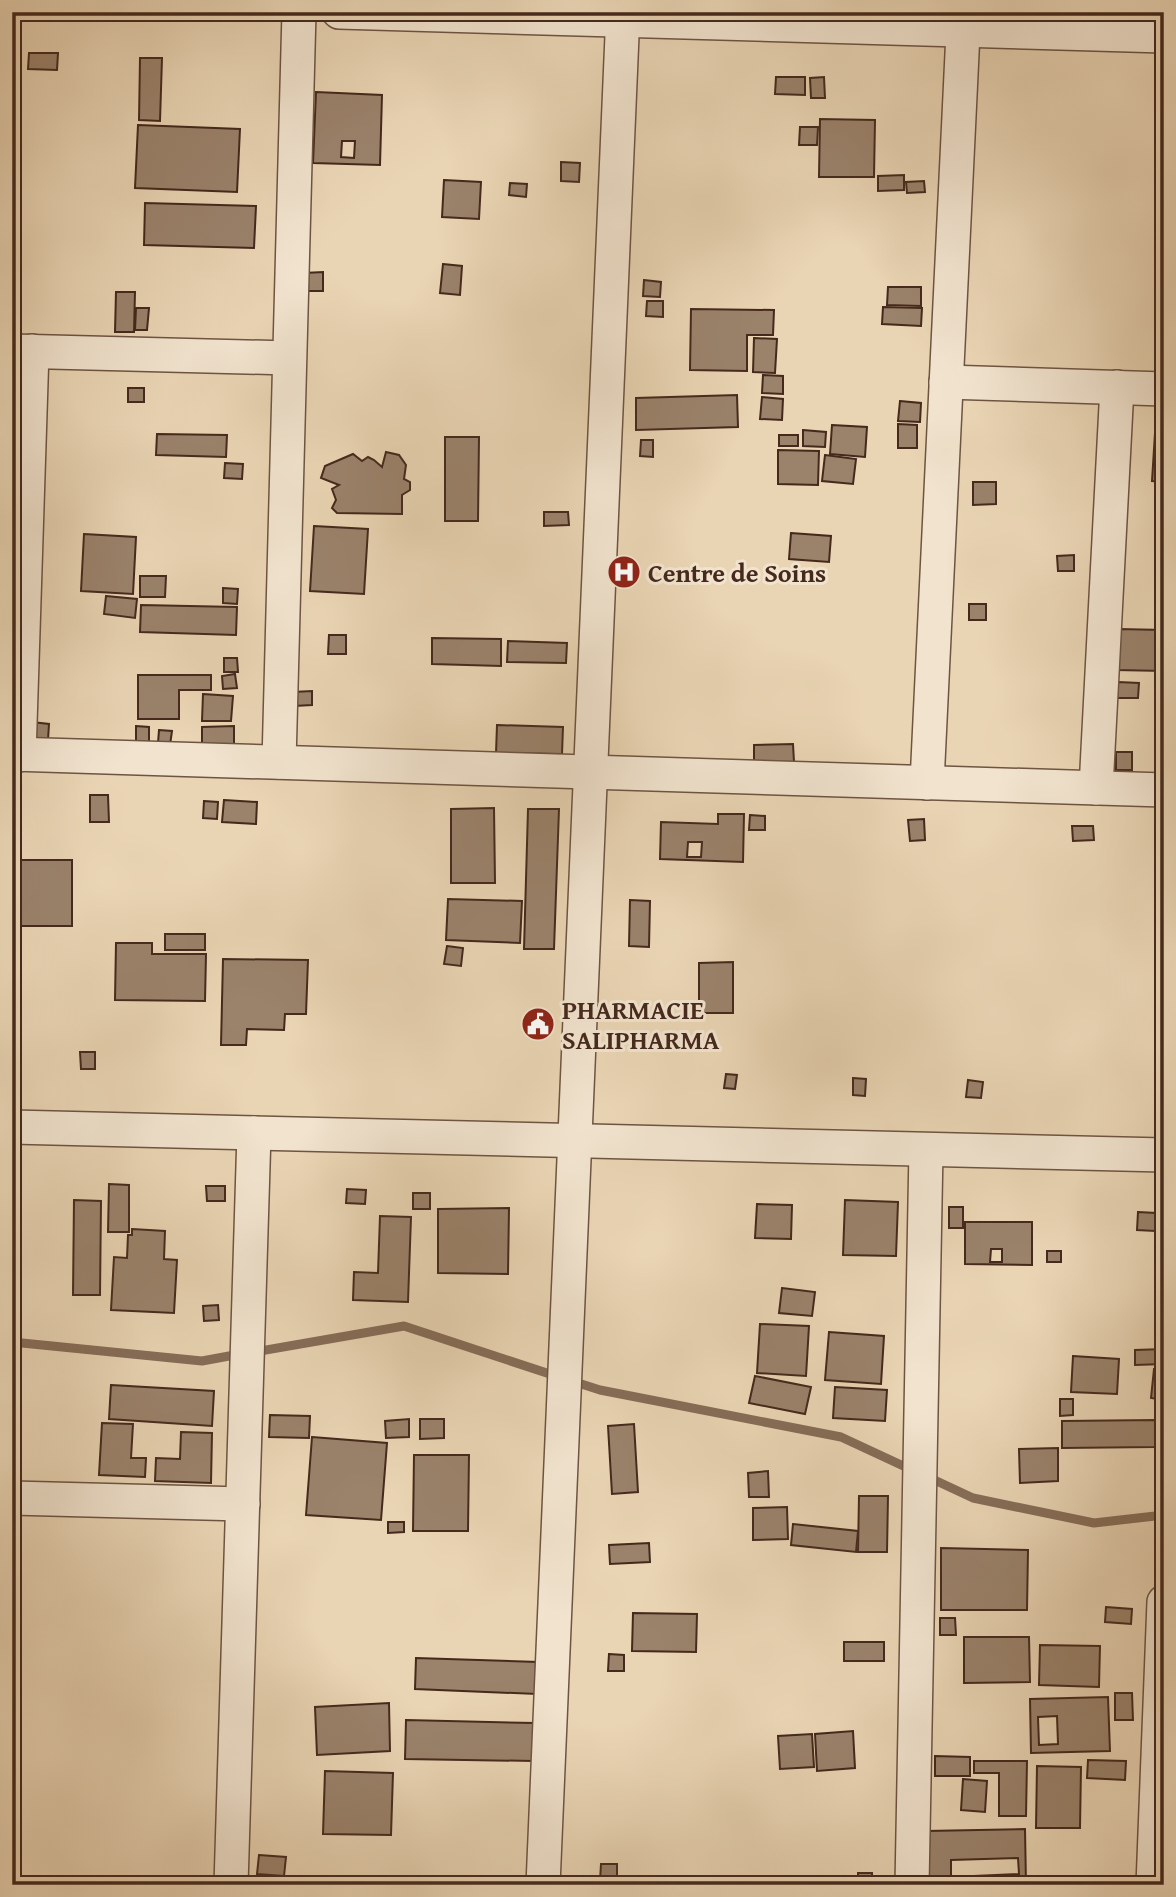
<svg xmlns="http://www.w3.org/2000/svg" width="1176" height="1897" font-family="'Gentium Book Plus',serif">
  <style>
    .lines { fill: none; stroke-linecap: round; stroke-linejoin: round }
    .stream { stroke: #866d58; stroke-width: 9 }
    .building { fill: #9a826b; stroke: #45291d; stroke-width: 2; fill-rule: evenodd }
    .street-casing { stroke: #6e5442; stroke-width: 36 }
    .street { stroke: #f1e3ce; stroke-width: 33 }
    .labels { text-anchor: middle; dominant-baseline: central; stroke-width: 6; stroke-linejoin: round; paint-order: stroke }
    .poi-label { font-size: 26px; font-weight: bold; fill: #45291d; stroke: #f1e3ce; text-anchor: start }
  </style>
  <rect width="100%" height="100%" fill="#e9d4b3"/>
  <filter id="stains"><feTurbulence type="fractalNoise" baseFrequency=".00286" numOctaves="4"/><feColorMatrix values="0 0 0 0 .2 0 0 0 0 .09 0 0 0 0 .02 0 0 0 .5 -.17"/></filter>
  <radialGradient id="worn" r=".72"><stop offset=".6" stop-color="#630" stop-opacity="0"/><stop offset="1" stop-color="#630" stop-opacity=".3"/></radialGradient>
  <g class="lines">
    <g class="stream">
      <polyline points="12,1342 202,1361 240,1354"/>
      <polyline points="254,1352 404,1326 559,1377"/>
      <polyline points="572,1381 600,1390 841,1437 912,1470"/>
      <polyline points="928,1477 973,1498 1094,1523 1164,1515"/>
    </g>
  </g>
  <g class="building">
    <polygon points="1099,12 1137,12 1136,17 1099,16"/>
    <polygon points="29,53 58,53 57,70 28,69"/>
    <polygon points="140,58 162,58 160,121 139,120"/>
    <polygon points="776,77 805,77 805,95 775,94"/>
    <polygon points="824,77 825,98 811,98 810,78"/>
    <path d="M316 92 382 95 380 165 313 163ZM342 141H355L354 158 341 157Z"/>
    <polygon points="820,119 875,120 874,177 819,177"/>
    <polygon points="138,125 240,129 237,192 135,188"/>
    <polygon points="800,127 818,127 817,145 799,145"/>
    <polygon points="561,162 580,163 579,182 561,181"/>
    <polygon points="904,175 904,190 878,191 878,176"/>
    <polygon points="444,180 481,182 479,219 442,217"/>
    <polygon points="924,181 925,192 907,193 906,182"/>
    <polygon points="510,183 527,184 526,197 509,195"/>
    <polygon points="145,203 256,206 254,248 144,245"/>
    <polygon points="443,264 462,266 460,295 440,293"/>
    <polygon points="323,272 323,291 304,291 304,273"/>
    <polygon points="644,280 661,282 660,297 643,296"/>
    <polygon points="888,287 921,287 921,306 887,305"/>
    <polygon points="116,292 135,292 134,332 115,332"/>
    <polygon points="647,301 663,301 663,317 646,316"/>
    <polygon points="883,307 922,308 921,326 882,324"/>
    <polygon points="136,308 149,308 147,330 135,330"/>
    <polygon points="691,309 774,310 773,335 747,335 747,371 690,370"/>
    <polygon points="754,338 777,339 775,373 753,372"/>
    <polygon points="763,375 783,376 783,394 762,393"/>
    <rect x="128" y="388" width="16" height="14"/>
    <polygon points="737,395 738,427 636,430 636,398"/>
    <polygon points="762,397 783,399 782,420 760,419"/>
    <polygon points="900,401 921,403 920,422 898,421"/>
    <polygon points="898,424 917,425 917,448 898,448"/>
    <polygon points="832,425 867,427 865,457 830,454"/>
    <polygon points="803,430 826,432 825,447 803,446"/>
    <polygon points="1155,433 1164,433 1164,482 1152,481"/>
    <polygon points="157,434 227,435 226,457 156,455"/>
    <rect x="779" y="435" width="19" height="11"/>
    <polygon points="445,437 479,437 478,521 445,521"/>
    <polygon points="641,440 653,440 653,457 640,456"/>
    <polygon points="778,450 819,451 818,485 778,484"/>
    <polygon points="386,452 399,455 406,465 404,479 410,482 410,490 402,495 402,514 337,513 332,508 336,500 332,489 339,485 321,478 325,466 353,454 362,461 368,457 374,460 382,467"/>
    <polygon points="825,455 856,459 853,484 822,481"/>
    <polygon points="225,463 243,464 242,479 224,478"/>
    <polygon points="973,482 996,482 996,504 973,505"/>
    <polygon points="544,512 568,512 569,525 544,526"/>
    <polygon points="314,526 368,529 364,594 310,591"/>
    <polygon points="791,533 831,536 829,562 789,559"/>
    <polygon points="84,534 136,537 133,594 81,591"/>
    <polygon points="1074,555 1074,571 1058,571 1057,556"/>
    <polygon points="140,576 166,576 165,597 140,597"/>
    <polygon points="223,588 238,589 237,604 223,603"/>
    <polygon points="106,596 137,599 135,618 104,614"/>
    <rect x="969" y="604" width="17" height="16"/>
    <polygon points="141,605 237,607 236,635 140,632"/>
    <polygon points="1118,629 1164,630 1164,671 1116,670"/>
    <polygon points="329,635 346,635 346,654 328,654"/>
    <polygon points="432,638 501,639 501,666 432,664"/>
    <polygon points="508,641 567,643 566,663 507,662"/>
    <polygon points="224,658 237,658 238,672 224,672"/>
    <polygon points="235,674 237,688 223,689 222,676"/>
    <polygon points="138,675 211,675 211,690 179,690 179,719 138,719"/>
    <polygon points="1118,682 1139,683 1138,698 1117,698"/>
    <polygon points="312,691 312,705 294,706 293,692"/>
    <polygon points="203,694 233,696 231,721 202,721"/>
    <polygon points="32,722 49,724 48,740 31,739"/>
    <polygon points="497,725 563,727 562,754 496,753"/>
    <polygon points="136,726 149,727 149,743 136,743"/>
    <polygon points="234,726 234,747 202,748 202,727"/>
    <polygon points="159,730 172,731 170,745 158,743"/>
    <polygon points="793,744 794,762 754,762 754,745"/>
    <rect x="1116" y="752" width="16" height="18"/>
    <polygon points="90,795 108,795 109,822 90,822"/>
    <polygon points="224,800 257,802 256,824 222,822"/>
    <polygon points="204,801 218,802 217,819 203,818"/>
    <polygon points="494,808 495,883 451,883 451,809"/>
    <polygon points="528,809 559,809 554,949 524,949"/>
    <path d="M718 814H744L743 862 660 859 661 822 718 824ZM688 842H702L701 857H687Z"/>
    <polygon points="750,815 765,816 765,830 749,830"/>
    <polygon points="924,819 925,840 910,841 908,820"/>
    <polygon points="1072,826 1093,826 1094,840 1073,841"/>
    <rect x="12" y="860" width="60" height="66"/>
    <polygon points="448,899 522,901 520,943 446,940"/>
    <polygon points="630,900 650,901 649,947 629,946"/>
    <rect x="165" y="934" width="40" height="16"/>
    <polygon points="116,943 152,943 152,954 206,954 205,1001 115,1000"/>
    <polygon points="447,946 463,948 461,966 444,964"/>
    <polygon points="223,959 308,960 306,1014 285,1014 284,1030 247,1029 246,1045 221,1045"/>
    <polygon points="733,962 733,1013 699,1013 699,963"/>
    <polygon points="80,1052 95,1052 95,1069 81,1069"/>
    <polygon points="726,1074 737,1075 735,1089 724,1088"/>
    <polygon points="853,1078 866,1079 865,1096 853,1095"/>
    <polygon points="968,1080 983,1082 981,1098 966,1097"/>
    <polygon points="109,1184 129,1185 129,1232 108,1232"/>
    <polygon points="206,1186 225,1186 225,1201 207,1201"/>
    <polygon points="347,1189 366,1190 365,1204 346,1203"/>
    <rect x="413" y="1193" width="17" height="16"/>
    <polygon points="74,1200 101,1201 100,1295 73,1295"/>
    <polygon points="845,1200 898,1202 896,1256 843,1255"/>
    <polygon points="757,1204 792,1205 791,1239 755,1238"/>
    <rect x="949" y="1207" width="14" height="21"/>
    <polygon points="509,1208 508,1274 438,1273 438,1209"/>
    <polygon points="1138,1212 1156,1213 1155,1231 1137,1230"/>
    <polygon points="380,1216 411,1217 408,1302 353,1300 354,1272 378,1273"/>
    <path d="M965 1222H1032V1265L965 1264ZM991 1249H1002V1262H990Z"/>
    <polygon points="132,1229 165,1231 164,1259 177,1260 174,1313 111,1310 114,1257 127,1258 128,1235 132,1235"/>
    <rect x="1047" y="1251" width="14" height="11"/>
    <polygon points="782,1288 815,1292 812,1316 779,1313"/>
    <polygon points="218,1305 219,1320 204,1321 203,1306"/>
    <polygon points="760,1324 809,1326 806,1376 757,1373"/>
    <polygon points="829,1332 884,1336 881,1384 825,1380"/>
    <polygon points="1164,1349 1164,1364 1135,1365 1135,1350"/>
    <polygon points="1073,1356 1119,1359 1117,1394 1071,1392"/>
    <polygon points="1154,1369 1164,1370 1164,1400 1151,1398"/>
    <polygon points="755,1376 811,1387 805,1414 749,1403"/>
    <polygon points="111,1385 214,1391 212,1426 109,1419"/>
    <polygon points="835,1387 887,1390 885,1421 833,1418"/>
    <polygon points="1060,1399 1073,1399 1073,1415 1060,1416"/>
    <polygon points="270,1415 310,1416 309,1438 269,1437"/>
    <polygon points="409,1419 409,1437 386,1438 385,1421"/>
    <polygon points="420,1419 444,1419 444,1438 420,1439"/>
    <polygon points="1155,1420 1155,1447 1062,1448 1062,1421"/>
    <polygon points="102,1423 133,1424 131,1458 146,1458 145,1477 99,1475"/>
    <polygon points="634,1424 638,1492 612,1494 608,1426"/>
    <polygon points="181,1432 212,1433 211,1483 155,1481 156,1458 180,1459"/>
    <polygon points="312,1437 387,1443 381,1520 306,1515"/>
    <polygon points="1058,1448 1058,1481 1020,1483 1019,1449"/>
    <polygon points="414,1455 469,1455 468,1531 413,1531"/>
    <polygon points="768,1471 769,1497 749,1497 748,1473"/>
    <polygon points="859,1496 888,1496 887,1552 858,1552"/>
    <polygon points="787,1507 788,1539 753,1540 753,1508"/>
    <polygon points="388,1522 404,1522 404,1532 388,1533"/>
    <polygon points="793,1524 858,1531 856,1552 791,1545"/>
    <polygon points="649,1543 650,1562 610,1564 609,1545"/>
    <polygon points="941,1548 1028,1550 1027,1610 941,1610"/>
    <polygon points="1106,1607 1132,1609 1131,1624 1105,1622"/>
    <polygon points="633,1613 697,1614 696,1652 632,1651"/>
    <polygon points="940,1618 955,1618 956,1635 940,1635"/>
    <polygon points="964,1637 1029,1637 1030,1682 964,1683"/>
    <rect x="844" y="1642" width="40" height="19"/>
    <polygon points="1040,1645 1100,1646 1099,1687 1039,1685"/>
    <polygon points="609,1654 624,1655 624,1671 608,1671"/>
    <polygon points="416,1658 538,1662 537,1694 415,1689"/>
    <polygon points="1115,1693 1132,1693 1133,1720 1115,1720"/>
    <path d="M1108 1697 1110 1751 1031 1753 1030 1699ZM1057 1716 1058 1744 1039 1745 1038 1717Z"/>
    <polygon points="389,1703 390,1751 317,1755 315,1707"/>
    <polygon points="406,1720 534,1723 533,1761 405,1759"/>
    <polygon points="853,1731 855,1768 817,1771 815,1734"/>
    <polygon points="812,1734 814,1767 780,1769 778,1736"/>
    <polygon points="935,1756 970,1757 970,1776 935,1776"/>
    <polygon points="1088,1760 1126,1761 1125,1780 1087,1778"/>
    <polygon points="974,1761 1027,1761 1026,1816 999,1816 999,1773 974,1773"/>
    <polygon points="1037,1766 1081,1767 1080,1828 1036,1828"/>
    <polygon points="325,1771 393,1773 391,1835 323,1834"/>
    <polygon points="963,1779 987,1781 985,1812 961,1810"/>
    <path d="M1025 1829 1026 1885H927L926 1831ZM1018 1858 1019 1874 951 1877V1860Z"/>
    <polygon points="259,1855 286,1857 284,1876 257,1874"/>
    <polygon points="601,1864 617,1864 617,1881 600,1881"/>
    <rect x="858" y="1873" width="14" height="12"/>
  </g>
  <g class="lines">
    <defs>
      <g id="street">
        <polyline points="339,12 1164,36"/>
        <polyline points="12,351 289,358"/>
        <polyline points="946,382 1164,389"/>
        <polyline points="12,754 1164,790"/>
        <polyline points="19,755 32,351"/>
        <polyline points="279,762 299,12"/>
        <polyline points="927,783 964,12"/>
        <polyline points="1096,788 1117,387"/>
        <polyline points="12,1127 1164,1155"/>
        <polyline points="12,1498 243,1504"/>
        <polyline points="231,1885 254,1133"/>
        <polyline points="543,1885 623,12"/>
        <polyline points="912,1885 926,1150"/>
        <polyline points="1153,1885 1164,1602"/>
      </g>
    </defs>
    <use href="#street" class="street-casing"/>
    <use href="#street" class="street"/>
  </g>
  <defs>
    <symbol id="hospital-disc" viewBox="-11 -11 22 22"><circle r="9.5" fill="#8f2418" stroke="#f1e3ce"/><path d="M-5-5h3v3.5h4V-5h3V5h-3V1.5h-4V5h-3Z" fill="#fff"/></symbol>
    <symbol id="civic-disc" viewBox="-11 -11 22 22"><circle r="9.5" fill="#8f2418" stroke="#f1e3ce"/><path d="M-.6-6.5H3V-4.5H.6V-3L4-1V1h2V6H-6V1h2V-1L-.6-3ZM-1.2 2.5V6h2.4V2.5Z" fill="#fff"/></symbol>
  </defs>
  <g fill-rule="evenodd">
    <use href="#hospital-disc" x="605" y="553" width="38" height="38"/>
    <use href="#civic-disc" x="519" y="1005" width="38" height="38"/>
  </g>
  <g class="labels">
    <g class="poi-label">
      <text x="648" y="572">Centre de Soins</text>
      <text x="562" y="1009">PHARMACIE<tspan x="562" dy="30">SALIPHARMA</tspan></text>
    </g>
  </g>
  <rect width="1176" height="1897" fill="none" stroke="#e9d4b3" stroke-width="42"/>
  <rect x="14" y="14" width="1148" height="1869" fill="none" stroke="#45291d" stroke-width="3.5"/>
  <rect x="21" y="21" width="1134" height="1855" fill="none" stroke="#45291d" stroke-width="2"/>
  <rect width="100%" height="100%" filter="url(#stains)"/>
  <rect width="100%" height="100%" fill="url(#worn)"/>
</svg>
